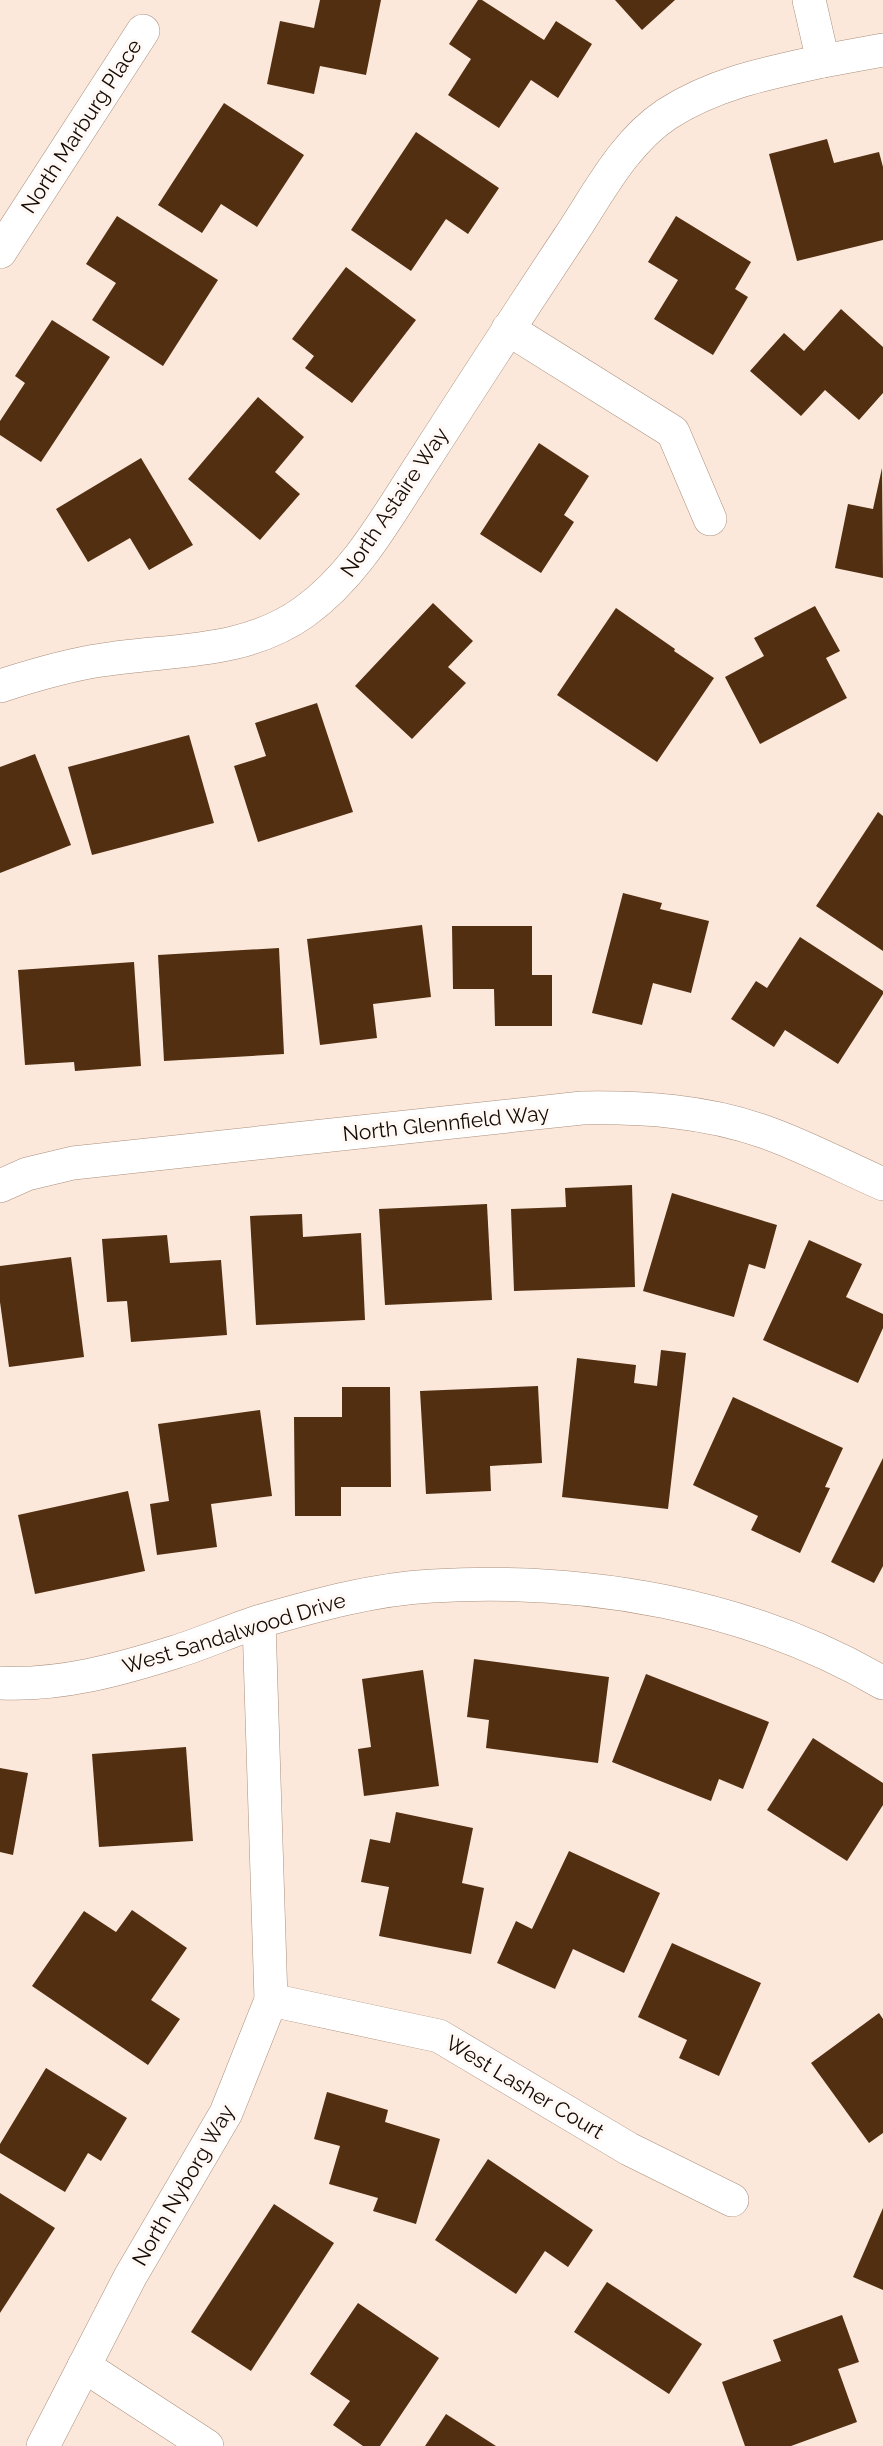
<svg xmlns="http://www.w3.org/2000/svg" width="883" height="2446" font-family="Raleway,sans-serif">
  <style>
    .building { fill: #532f11 }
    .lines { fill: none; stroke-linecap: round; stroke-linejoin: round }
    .street-casing { stroke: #ab8f7b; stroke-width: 34 }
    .secondary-casing { stroke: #ab8f7b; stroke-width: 34 }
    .street { stroke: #fff; stroke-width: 33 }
    .secondary { stroke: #fff; stroke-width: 33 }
    .labels { text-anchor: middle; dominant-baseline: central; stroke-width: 6; stroke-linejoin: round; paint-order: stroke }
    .street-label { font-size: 21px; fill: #140a04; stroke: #fff8f4 }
  </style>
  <rect width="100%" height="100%" fill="#fbe8db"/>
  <g class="building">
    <polygon points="320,0 381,0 366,75 320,66 314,94 267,84 280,21 314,28"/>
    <polygon points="478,0 482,0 544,40 556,21 592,44 558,98 531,80 499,128 448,95 471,59 449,44"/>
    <polygon points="615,0 675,0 642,30"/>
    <polygon points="224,103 304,155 257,227 221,204 202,233 158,205"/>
    <polygon points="416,132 499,188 468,234 446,219 411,271 351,230"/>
    <polygon points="827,139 834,163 879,152 883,167 883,240 797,261 769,154"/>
    <polygon points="117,216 218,280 163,366 92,320 116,283 86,264"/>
    <polygon points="676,216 751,262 735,289 748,297 713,355 654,319 678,280 648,262"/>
    <polygon points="346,267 416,320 352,403 305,368 314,356 292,339"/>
    <polygon points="841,309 883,347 883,393 859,420 825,390 801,416 750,371 784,333 804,351"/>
    <polygon points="52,320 110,357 41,462 0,435 0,421 25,383 15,376"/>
    <polygon points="258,397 304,437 275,472 300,494 260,540 188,479"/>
    <polygon points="539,443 589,476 564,515 574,522 541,573 480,534"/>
    <polygon points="141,458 193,545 149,570 130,538 88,562 56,509"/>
    <polygon points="882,468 883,578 835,568 848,504 873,509"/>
    <polygon points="433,603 473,641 448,667 466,683 412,739 355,686"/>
    <polygon points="815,606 840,651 826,658 847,698 760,744 725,677 764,656 754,638"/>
    <polygon points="616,608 675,649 674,651 714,678 657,762 557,695"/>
    <polygon points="317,703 353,812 258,842 234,766 266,756 255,723"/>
    <polygon points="189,735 214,823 92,855 68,767"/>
    <polygon points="35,754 71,845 0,873 0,767"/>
    <polygon points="878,812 883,816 883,951 816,906"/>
    <polygon points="623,893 662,903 660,909 709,921 691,993 653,983 642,1025 592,1013"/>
    <polygon points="422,925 431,997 373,1004 377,1038 320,1045 307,939"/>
    <polygon points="452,926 532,926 532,975 552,975 552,1026 495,1026 494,989 453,989"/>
    <polygon points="800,937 883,991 883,994 838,1064 785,1030 774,1047 731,1019 756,981 767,988"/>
    <polygon points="279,948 284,1054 164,1061 158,955"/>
    <polygon points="134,962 141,1066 75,1071 74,1062 25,1065 18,970"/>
    <polygon points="632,1185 635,1287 514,1291 511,1209 566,1207 565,1188"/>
    <polygon points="672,1193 777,1225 765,1269 749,1264 734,1317 643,1291"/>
    <polygon points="487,1204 492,1300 385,1305 379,1209"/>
    <polygon points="302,1214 303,1237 361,1233 365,1320 256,1325 250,1216"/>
    <polygon points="167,1235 170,1263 221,1260 227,1335 131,1342 127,1301 107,1302 102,1239"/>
    <polygon points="809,1240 862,1264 846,1297 883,1314 883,1328 858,1383 763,1340"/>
    <polygon points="71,1257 84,1357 9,1367 0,1302 0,1266"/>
    <polygon points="661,1350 686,1353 668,1509 562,1497 577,1358 636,1365 634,1383 657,1386"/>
    <polygon points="538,1386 542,1463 490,1466 491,1491 426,1494 420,1391"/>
    <polygon points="342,1387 390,1387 391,1487 341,1487 341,1516 295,1516 294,1417 342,1417"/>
    <polygon points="733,1397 843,1448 825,1487 830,1488 800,1553 751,1530 758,1516 693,1485"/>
    <polygon points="260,1410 272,1496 211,1504 217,1547 157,1555 150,1504 169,1501 158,1424"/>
    <polygon points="883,1458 883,1566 874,1583 831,1562"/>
    <polygon points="128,1491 145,1571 35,1594 18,1515"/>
    <polygon points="474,1659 609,1677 598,1763 486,1748 489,1720 467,1717"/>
    <polygon points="423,1670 439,1786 364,1796 358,1749 371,1747 362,1679"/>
    <polygon points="646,1674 769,1722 743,1789 719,1779 711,1801 612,1762"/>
    <polygon points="813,1738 883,1783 883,1805 847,1861 767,1810"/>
    <polygon points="186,1747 193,1841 99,1847 92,1754"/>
    <polygon points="0,1768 28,1773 13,1855 0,1852"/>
    <polygon points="396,1812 473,1828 462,1883 484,1888 471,1954 379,1936 389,1887 361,1882 370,1839 390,1843"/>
    <polygon points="569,1851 660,1893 624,1973 573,1949 555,1989 497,1963 516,1921 532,1929"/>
    <polygon points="132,1910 187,1948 151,2000 180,2019 148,2065 32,1986 84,1911 116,1932"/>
    <polygon points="672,1943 761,1983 719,2076 679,2058 687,2040 638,2017"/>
    <polygon points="879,2013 883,2019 883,2133 869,2143 811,2063"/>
    <polygon points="46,2068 127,2118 101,2161 88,2153 65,2192 0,2153 0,2144"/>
    <polygon points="327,2092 388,2110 385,2122 440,2139 416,2224 373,2211 378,2198 329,2184 340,2146 314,2139"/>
    <polygon points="488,2159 593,2230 568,2267 545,2251 516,2294 435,2240"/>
    <polygon points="0,2193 55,2228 0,2313"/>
    <polygon points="274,2204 334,2243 251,2371 191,2332"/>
    <polygon points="883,2208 883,2290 853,2277"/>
    <polygon points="607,2282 702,2344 669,2394 574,2332"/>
    <polygon points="358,2303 439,2358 380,2446 363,2446 333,2425 350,2401 310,2374"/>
    <polygon points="842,2315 859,2362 838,2369 857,2422 791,2446 745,2446 722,2382 781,2361 773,2340"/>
    <polygon points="446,2414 496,2446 425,2446"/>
  </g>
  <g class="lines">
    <defs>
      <g id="street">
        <polyline points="0,252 143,31"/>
        <polyline points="508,329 673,432 710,519"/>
        <path d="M0 686C34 675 67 665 102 660 170 649 244 655 304 612 354 576 384 522 417 471 467 393 517 316 568 239 597 196 623 143 667 114 715 83 768 73 823 61"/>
        <path d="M0 1186 27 1174 73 1163 582 1108C644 1107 706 1111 765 1132 805 1146 844 1167 883 1184"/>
        <path d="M0 1683C60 1686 118 1670 175 1652 204 1643 232 1630 261 1621 317 1605 374 1589 432 1586 586 1577 748 1604 883 1683"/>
        <polyline points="271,2000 439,2036 629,2149 732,2200"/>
        <polyline points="84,2366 207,2446"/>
        <polyline points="43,2446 130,2277 226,2113 271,2000 259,1622"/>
      </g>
      <polyline id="secondary" points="809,0 823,61 883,50"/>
    </defs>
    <use href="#street" class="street-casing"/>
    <use href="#secondary" class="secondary-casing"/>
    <use href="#street" class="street"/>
    <use href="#secondary" class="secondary"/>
  </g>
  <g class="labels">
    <g class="street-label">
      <text transform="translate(81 126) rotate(-57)">North Marburg Place</text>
      <text transform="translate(394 502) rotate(-56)">North Astaire Way</text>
      <text transform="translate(446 1123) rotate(-6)">North Glennfield Way</text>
      <text transform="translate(234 1633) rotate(-17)">West Sandalwood Drive</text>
      <text transform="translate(525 2087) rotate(31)">West Lasher Court</text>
      <text transform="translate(183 2185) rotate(-60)">North Nyborg Way</text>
    </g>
  </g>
</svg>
